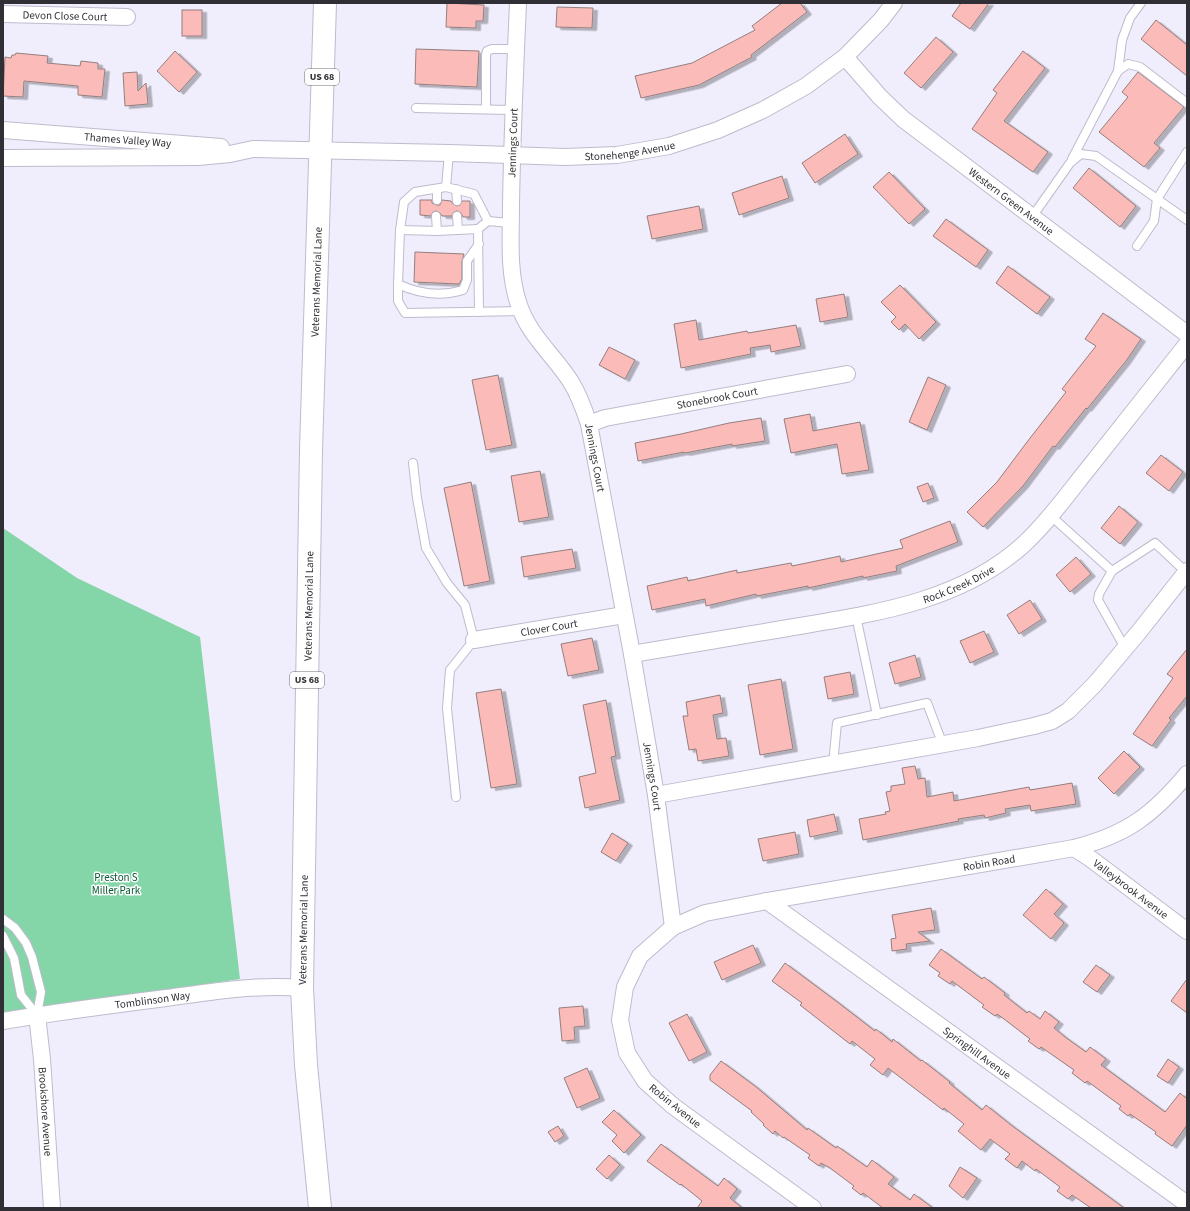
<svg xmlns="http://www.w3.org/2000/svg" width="1190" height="1211" font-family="'Source Sans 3',sans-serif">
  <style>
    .green { fill: #84d5a7 }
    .building { fill: #fabbb9; stroke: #947f7f; filter: url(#shadow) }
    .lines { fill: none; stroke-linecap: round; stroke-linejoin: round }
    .lane-casing { stroke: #bfbbcd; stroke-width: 10 }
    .street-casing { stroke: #bfbbcd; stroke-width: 18 }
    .primary-casing { stroke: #bfbbcd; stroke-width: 24 }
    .lane { stroke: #fff; stroke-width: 8 }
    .street { stroke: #fff; stroke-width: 16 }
    .primary { stroke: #fff; stroke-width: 22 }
    .labels { text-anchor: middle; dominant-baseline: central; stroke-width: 3; stroke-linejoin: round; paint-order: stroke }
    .shield { fill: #fdfdfd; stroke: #6e6d71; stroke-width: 1 }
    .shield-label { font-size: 10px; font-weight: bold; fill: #302f35 }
    .street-label { font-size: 11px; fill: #302f35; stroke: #fdfdfd }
    .park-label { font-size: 11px; fill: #0b5837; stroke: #fdfdfd }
  </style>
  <defs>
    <filter id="shadow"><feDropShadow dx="4.5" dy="2.5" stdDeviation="0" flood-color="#0004"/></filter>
  </defs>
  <rect width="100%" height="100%" fill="#f0edfc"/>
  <polygon class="green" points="3,528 77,578 200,637 240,979 3,1014"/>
  <g class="building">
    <polygon points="447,3 484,5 483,21 476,21 476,28 446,27"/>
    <polygon points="782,3 800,3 807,12 751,55 752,57 699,85 641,98 635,76 692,63 755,30 752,26"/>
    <polygon points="961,3 989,3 970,29 952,16"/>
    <polygon points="557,7 593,8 592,28 556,27"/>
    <rect x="182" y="10" width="20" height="26"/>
    <polygon points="1156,20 1187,45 1187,76 1141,39"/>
    <polygon points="936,37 953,52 921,88 904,73"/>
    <polygon points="416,49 479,51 477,87 415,84"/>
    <polygon points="175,51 197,72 179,92 157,71"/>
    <polygon points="1023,51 1045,68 1004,121 1048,152 1033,172 972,129 997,93 993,90"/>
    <polygon points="16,53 48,56 47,63 80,66 81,61 98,63 98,69 105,69 102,97 78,95 78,86 24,81 23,97 3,96 5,57 11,58 12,55 15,55"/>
    <polygon points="137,72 138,91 146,83 148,104 125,106 123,73"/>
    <polygon points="1138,72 1184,107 1154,143 1160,148 1144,167 1099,132 1128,97 1122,92"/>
    <polygon points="845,134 858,154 815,183 802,163"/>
    <polygon points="1089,168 1136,206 1120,227 1073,188"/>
    <polygon points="889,172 925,209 909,224 873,187"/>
    <polygon points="782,176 789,198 739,215 732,193"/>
    <polygon points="420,200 432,200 432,203 437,205 440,205 442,200 451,201 453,204 457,206 460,205 462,201 470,201 470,217 463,217 461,213 457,211 454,212 452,216 442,216 440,213 436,211 433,212 431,216 420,215"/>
    <polygon points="699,206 703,229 652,239 647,216"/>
    <polygon points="946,219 988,250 976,267 933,236"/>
    <polygon points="415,252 464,254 462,261 462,279 459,284 414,282"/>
    <polygon points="1008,266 1050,297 1037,314 996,283"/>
    <polygon points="900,285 936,322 919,339 905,324 899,330 891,322 896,317 881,302"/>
    <polygon points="844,294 848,317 820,322 816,299"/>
    <polygon points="1103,313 1141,339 1126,361 1087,409 1086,408 1055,447 1053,446 1023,486 983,527 967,512 997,482 1027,442 1066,392 1062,389 1096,346 1085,339"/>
    <polygon points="696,320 699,340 747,331 748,333 796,325 801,346 771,352 770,345 750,348 751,354 681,368 674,324"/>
    <polygon points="609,347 635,360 625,379 599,365"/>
    <polygon points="498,375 512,445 486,450 472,380"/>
    <polygon points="928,377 946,385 927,430 909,422"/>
    <polygon points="810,414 813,431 860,422 869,470 842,474 837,444 791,453 784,419"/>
    <polygon points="761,418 765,441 732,446 732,444 685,453 684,452 638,461 635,443 681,434 729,423"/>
    <polygon points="1161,455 1183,472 1169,491 1146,473"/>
    <polygon points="540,471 549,517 519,522 511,476"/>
    <polygon points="471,482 490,581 464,586 444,488"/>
    <polygon points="928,483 934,498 923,502 917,487"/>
    <polygon points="1119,506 1138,522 1120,544 1101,528"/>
    <polygon points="950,521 958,542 896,566 897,571 863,578 863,576 808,588 808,586 757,596 756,594 706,606 705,599 652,610 647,586 687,577 688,581 737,570 737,573 791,563 792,566 840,556 841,562 903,548 900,540"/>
    <polygon points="572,549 576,568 524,577 521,557"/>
    <polygon points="1076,557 1091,574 1070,592 1056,575"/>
    <polygon points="1030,600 1042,619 1019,634 1007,615"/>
    <polygon points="984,631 994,652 970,663 960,641"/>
    <polygon points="592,638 599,670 568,676 561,644"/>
    <polygon points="1187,649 1187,696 1169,718 1171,720 1152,746 1133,734 1173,678 1167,674"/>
    <polygon points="915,655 921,677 895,684 889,663"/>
    <polygon points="850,672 854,694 828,699 824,677"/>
    <polygon points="781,679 793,749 760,755 748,685"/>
    <polygon points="501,689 517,784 491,788 476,693"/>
    <polygon points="720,695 723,713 713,715 717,739 726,738 729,756 698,761 696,749 689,750 683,716 688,716 686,702"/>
    <polygon points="606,700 616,756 611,757 620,800 585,808 579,777 596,773 583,705"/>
    <polygon points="1124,751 1140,767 1114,794 1098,778"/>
    <polygon points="915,766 918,779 925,778 927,797 953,792 954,801 1029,787 1030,790 1072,783 1076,804 1031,811 1030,805 1005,809 1006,813 985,818 984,815 958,819 959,821 863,840 859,819 886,814 885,812 890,811 886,792 891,791 891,786 905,784 902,768"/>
    <polygon points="834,814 838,831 810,837 807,820"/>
    <polygon points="795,832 799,854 763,861 758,839"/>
    <polygon points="612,833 628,843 616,861 601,852"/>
    <polygon points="1046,889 1063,904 1054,914 1064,923 1051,939 1023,915"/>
    <polygon points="931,908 935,930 918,932 930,941 906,944 907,949 892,951 891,939 896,938 892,915"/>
    <polygon points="753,945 761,963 722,980 714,962"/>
    <polygon points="941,949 982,979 984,977 1005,993 1004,995 1027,1013 1029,1011 1040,1019 1045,1011 1059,1022 1054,1028 1065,1037 1086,1052 1090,1047 1106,1059 1101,1065 1165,1112 1180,1093 1187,1099 1187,1125 1172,1146 1155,1134 1156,1132 1130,1114 1128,1116 1119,1109 1121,1106 1087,1081 1085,1083 1072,1073 1074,1070 1041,1047 1039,1049 1028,1041 1030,1039 1004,1019 997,1014 995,1016 982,1007 984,1005 952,981 950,984 938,976 940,973 929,965"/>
    <polygon points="785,963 836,1001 875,1031 876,1029 892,1042 893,1039 921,1061 922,1060 950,1082 949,1083 982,1110 986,1105 1011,1125 1124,1208 1091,1208 1072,1195 1068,1199 1057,1191 1060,1187 1036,1169 1035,1171 1022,1161 1017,1168 1005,1159 1010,1154 990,1139 981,1150 958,1131 964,1124 944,1108 943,1110 888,1068 883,1075 870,1065 875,1059 852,1041 850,1044 800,1005 802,1003 772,981"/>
    <polygon points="1096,965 1110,975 1097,992 1083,982"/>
    <polygon points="1187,979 1187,1013 1171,1001"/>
    <polygon points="583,1006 585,1026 574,1027 575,1040 562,1041 559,1008"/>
    <polygon points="687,1014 707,1052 689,1061 669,1023"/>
    <polygon points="1168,1059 1179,1067 1168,1083 1157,1076"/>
    <polygon points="721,1061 755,1086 807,1130 808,1128 836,1148 837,1146 867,1167 872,1160 894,1177 888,1184 910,1200 914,1194 933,1208 883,1208 863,1193 861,1195 852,1188 854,1186 830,1168 821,1163 819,1166 808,1158 810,1155 784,1137 783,1138 775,1131 773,1134 763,1125 764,1124 751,1112 752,1111 710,1080 710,1075"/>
    <polygon points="587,1068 600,1098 577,1108 564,1078"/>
    <polygon points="614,1110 641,1135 624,1153 612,1141 617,1135 602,1122"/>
    <polygon points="558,1126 564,1136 555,1142 548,1132"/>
    <polygon points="661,1144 718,1186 724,1178 737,1189 730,1198 742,1208 697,1208 702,1201 681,1184 680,1185 647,1161"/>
    <polygon points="609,1155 620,1165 607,1179 596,1169"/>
    <polygon points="960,1167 977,1178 963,1198 949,1186"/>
  </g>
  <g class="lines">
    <defs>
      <g id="lane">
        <polyline points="1118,71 1122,40 1130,18 1141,3"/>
        <polyline points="416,108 514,110"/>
        <polyline points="486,109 486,55 487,51 492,49 516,49"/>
        <polyline points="449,153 446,187 415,192 404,202 400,230 398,284 398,301 405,313 521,311"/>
        <polyline points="1072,159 1118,71 1128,64 1140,67 1187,103"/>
        <polyline points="446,187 474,194 488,221"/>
        <polyline points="437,189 437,200"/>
        <polyline points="456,189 457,201"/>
        <polyline points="436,216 437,231"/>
        <polyline points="457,216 458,230"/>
        <polyline points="1032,217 1070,163 1081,154 1096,156 1187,220"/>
        <polyline points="400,230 437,231 478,229"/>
        <polyline points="1137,246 1154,221 1157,199 1187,152"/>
        <path d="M398 284C419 294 440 297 463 290L467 280V261L479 244"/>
        <polyline points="479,312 478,229 488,221 511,223"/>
        <polyline points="413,463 417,498 426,548 447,583 465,605 474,640 450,670 447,708 456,797"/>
        <polyline points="1051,516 1112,571"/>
        <polyline points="856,616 877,715"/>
        <polyline points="1125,648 1098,600 1099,594 1112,571 1155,543 1186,572"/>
        <polyline points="833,764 837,723 927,703 943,745"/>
        <polyline points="3,919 15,928 26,943 32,957 41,992 37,1015"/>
        <polyline points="3,936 14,958 21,995 37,1015"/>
      </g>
      <g id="street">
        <path id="s1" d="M518 3C515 71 512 138 511 206 511 237 508 271 518 302 528 335 553 354 571 382 579 395 584 409 589 424L632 654 656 795 673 927"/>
        <path id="s2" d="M3 14 127 17"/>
        <path id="s3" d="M845 57 880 97 903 119 1187 334"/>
        <path id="s4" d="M3 130 221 147"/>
        <path id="s5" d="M3 158 198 157 230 154 253 149 449 153 565 157 617 155 669 146 718 130 763 110 806 86 845 57 881 20 894 3"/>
        <path id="s6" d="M589 424 605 418 847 374"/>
        <path id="s7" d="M474 640 624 615"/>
        <path id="s8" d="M632 654C684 645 736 637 788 628 870 614 959 603 1023 545 1049 521 1069 492 1091 465 1123 425 1155 384 1187 344"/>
        <polyline points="656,795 978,738 1034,726 1052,721 1068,711 1095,684 1138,633 1187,571"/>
        <path id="s9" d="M1074 848 1091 859 1187 931"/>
        <path id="s10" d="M767 901 1187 1204"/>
        <path id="s11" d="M37 1015 42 1059 52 1208"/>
        <path id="s12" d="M3 1021C57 1012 111 1005 166 998 211 992 256 984 302 988"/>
        <path id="s13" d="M813 1208 673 1106 645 1081 627 1053 620 1020 625 987 640 956 673 927 705 913 767 901 1074 848C1126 835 1153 815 1187 774"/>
      </g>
      <g id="primary">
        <path id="s14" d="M320 1208 306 1065 302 988 311 450 325 3"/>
      </g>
    </defs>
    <use href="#lane" class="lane-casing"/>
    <use href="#street" class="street-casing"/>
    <use href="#primary" class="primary-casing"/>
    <use href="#lane" class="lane"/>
    <use href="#street" class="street"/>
    <use href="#primary" class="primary"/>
  </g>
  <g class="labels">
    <g class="shield">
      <rect x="305" y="69" width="34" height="16" rx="3"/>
      <rect x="290" y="672" width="34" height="16" rx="3"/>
    </g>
    <g class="shield-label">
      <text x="322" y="77">US 68</text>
      <text x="307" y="680">US 68</text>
    </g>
    <g class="street-label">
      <text stroke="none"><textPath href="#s2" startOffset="62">Devon Close Court</textPath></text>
      <text stroke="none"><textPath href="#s4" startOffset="125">Thames Valley Way</textPath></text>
      <text transform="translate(513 143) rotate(-88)">Jennings Court</text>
      <text stroke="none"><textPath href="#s5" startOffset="628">Stonehenge Avenue</textPath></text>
      <text stroke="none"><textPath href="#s3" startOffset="221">Western Green Avenue</textPath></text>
      <text stroke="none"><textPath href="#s14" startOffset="927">Veterans Memorial Lane</textPath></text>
      <text stroke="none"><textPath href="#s6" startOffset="131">Stonebrook Court</textPath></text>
      <text stroke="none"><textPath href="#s1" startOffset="476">Jennings Court</textPath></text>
      <text stroke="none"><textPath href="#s8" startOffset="335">Rock Creek Drive</textPath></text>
      <text stroke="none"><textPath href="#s14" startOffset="603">Veterans Memorial Lane</textPath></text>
      <text stroke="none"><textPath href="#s7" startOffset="76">Clover Court</textPath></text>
      <text stroke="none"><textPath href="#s1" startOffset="800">Jennings Court</textPath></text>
      <text stroke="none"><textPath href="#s13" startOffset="713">Robin Road</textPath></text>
      <text stroke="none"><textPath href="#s9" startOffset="70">Valleybrook Avenue</textPath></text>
      <text stroke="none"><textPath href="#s14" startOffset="279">Veterans Memorial Lane</textPath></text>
      <text stroke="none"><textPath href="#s12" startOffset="151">Tomblinson Way</textPath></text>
      <text stroke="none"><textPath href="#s10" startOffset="259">Springhill Avenue</textPath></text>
      <text transform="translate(675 1106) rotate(39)">Robin Avenue</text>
      <text stroke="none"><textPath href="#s11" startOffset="97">Brookshore Avenue</textPath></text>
    </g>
    <g class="park-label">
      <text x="116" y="877">Preston S<tspan x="116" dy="13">Miller Park</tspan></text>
    </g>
  </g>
  <rect width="1190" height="1211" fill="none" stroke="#302f35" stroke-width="8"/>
</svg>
